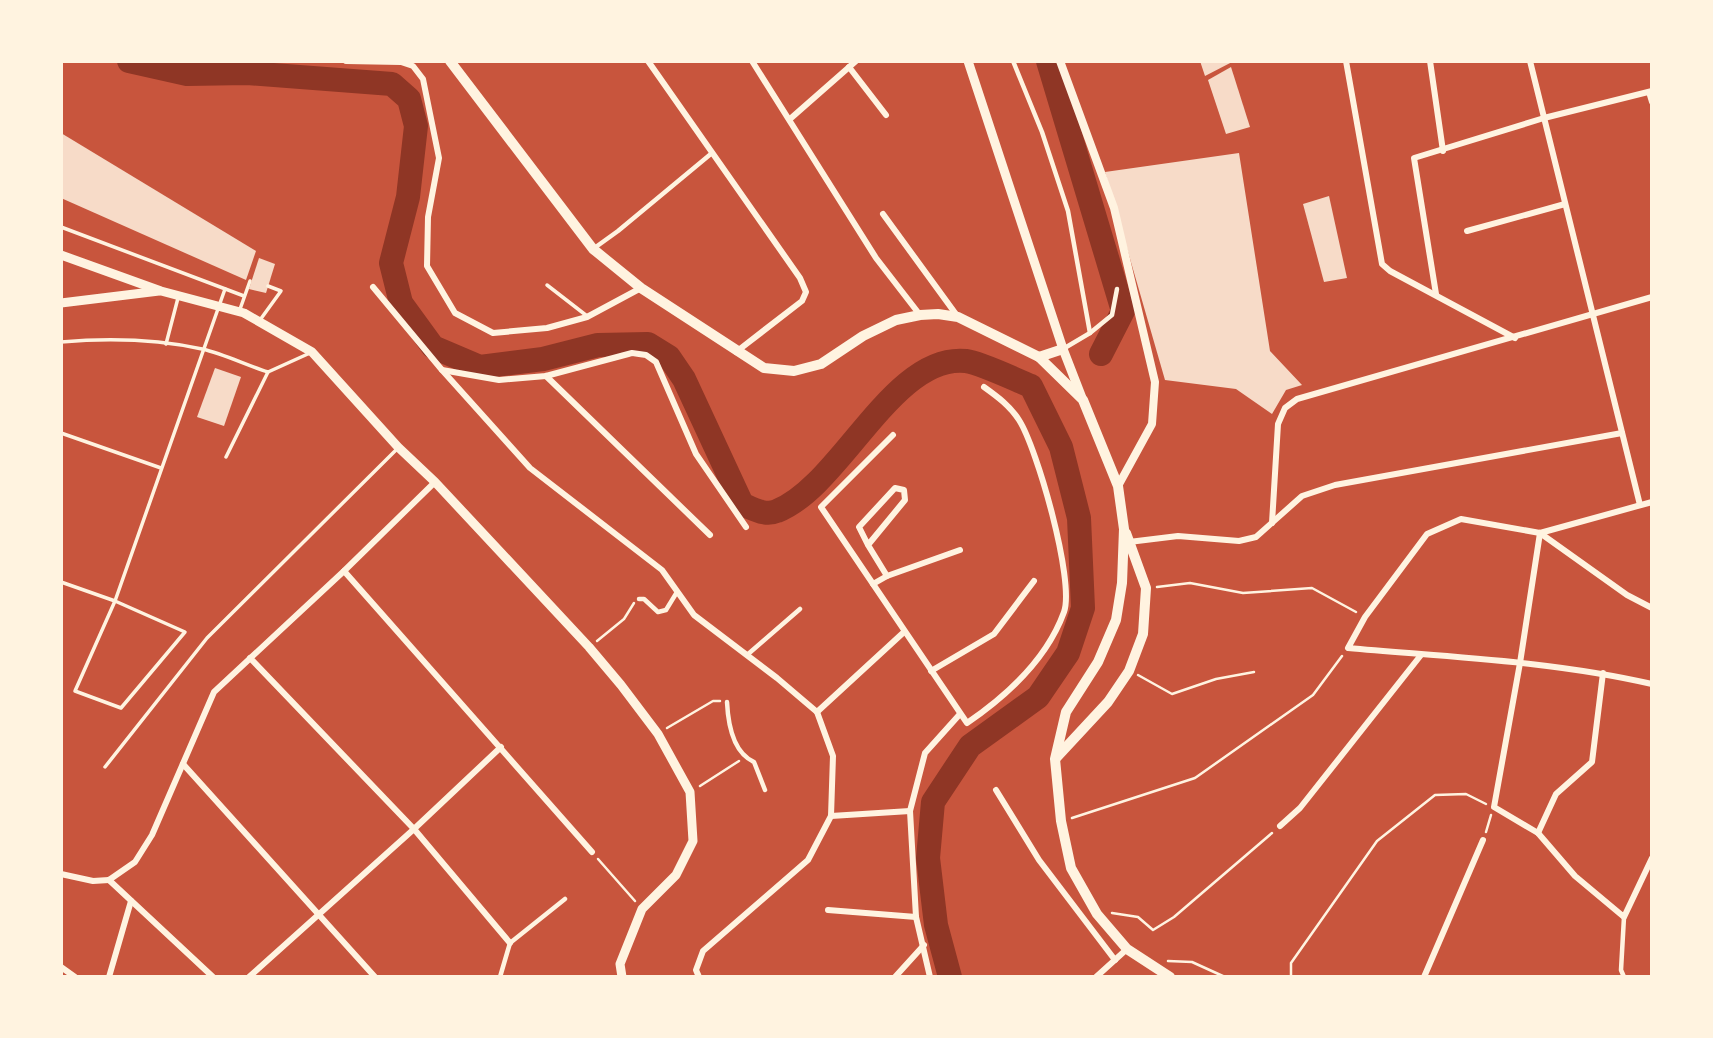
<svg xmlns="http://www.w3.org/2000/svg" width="1713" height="1038" font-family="'Open Sans',sans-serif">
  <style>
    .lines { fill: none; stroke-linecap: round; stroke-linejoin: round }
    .river { stroke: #8f3625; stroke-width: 24 }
    .building { fill: #f7dbc8 }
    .path { stroke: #fff3e0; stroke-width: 2.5 }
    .service { stroke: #fff3e0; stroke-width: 3.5 }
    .pedestrian { stroke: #fff3e0; stroke-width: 4.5 }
    .minor { stroke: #fff3e0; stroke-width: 6 }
    .tertiary { stroke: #fff3e0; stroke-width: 8 }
    .secondary { stroke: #fff3e0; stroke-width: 9 }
    .primary { stroke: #fff3e0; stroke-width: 10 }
  </style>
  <rect width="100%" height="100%" fill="#c8553d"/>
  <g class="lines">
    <g class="river">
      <path d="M129 61 187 74 247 73 392 84 409 99 416 126 408 197 391 263 401 303 433 347 480 367 543 359 598 345 648 344 669 357 684 379 742 504C753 509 765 516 777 511 841 486 893 353 966 361 981 363 1016 380 1031 386L1061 447 1079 518 1083 608 1068 653 1038 697 970 746 933 802 928 858 936 925 950 977"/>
      <polyline points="1048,61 1123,311 1101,354"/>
    </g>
  </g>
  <g class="building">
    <polygon points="1200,61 1234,61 1205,76"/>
    <polygon points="1231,67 1250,127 1226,134 1208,80"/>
    <polygon points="61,133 256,251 246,280 61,198"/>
    <polygon points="1239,153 1270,351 1302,385 1286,390 1272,414 1236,389 1165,380 1105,172"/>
    <polygon points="1329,196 1347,278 1324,282 1303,204"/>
    <polygon points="259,258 275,264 266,293 249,289"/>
    <polygon points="215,368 241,377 224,426 197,417"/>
  </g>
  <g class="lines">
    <g class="path">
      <polyline points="1157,587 1190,583 1243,593 1312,588 1356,612"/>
      <polyline points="597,641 624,619 634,603"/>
      <polyline points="1138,675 1172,694 1216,679 1254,672"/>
      <polyline points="667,728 713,701 720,701"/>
      <polyline points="700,786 739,761"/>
      <polyline points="1072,818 1195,778 1313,695 1342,656"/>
      <polyline points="1486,832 1491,815"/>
      <polyline points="598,859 635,901"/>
      <polyline points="1112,913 1138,917 1153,930 1174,917 1272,833"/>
      <polyline points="1168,961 1192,962 1225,977"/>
      <polyline points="1291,977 1291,963 1377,841 1435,795 1466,794 1486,804"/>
    </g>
    <g class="service">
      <polyline points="61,227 244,296"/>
      <polyline points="547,285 587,316"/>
      <polyline points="239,312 250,281"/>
      <polyline points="260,320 281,291 268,286"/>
      <path d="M61 342C108 338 156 339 202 349 224 354 246 365 268 372"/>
      <polyline points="166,344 178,298"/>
      <polyline points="61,433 161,468"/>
      <polyline points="226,457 268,372 310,353"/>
      <polyline points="61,582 115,601 225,289"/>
      <polygon points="115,601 185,632 121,708 75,691"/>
      <polyline points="105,767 207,638 397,449"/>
    </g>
    <g class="pedestrian">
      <polyline points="1013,61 1042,132 1068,211 1090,333"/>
      <polyline points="593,249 618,231 712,153"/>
      <polyline points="1063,349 1090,333 1112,315 1117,289"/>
      <polyline points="639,599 644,599 658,612 666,610 677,592"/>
      <polyline points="747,655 800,609"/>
      <path d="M727 702C728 723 732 752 754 762L765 790"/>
      <polyline points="500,977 510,943 565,899"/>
      <polyline points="1624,977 1621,970 1624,917"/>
    </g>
    <g class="minor">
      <polyline points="346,61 401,62 413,66 423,79 439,158 428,217 427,266 455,313 493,333 547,328 587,317 641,288"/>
      <polyline points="648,61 800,278 806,292 802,301 736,352"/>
      <polyline points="752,61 876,258 920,315"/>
      <polyline points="1346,61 1382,264 1390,271 1515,338"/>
      <polyline points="1430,61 1443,151"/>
      <polyline points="1530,61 1640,505"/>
      <polyline points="849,67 886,115"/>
      <polyline points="1649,92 1652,102"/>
      <polyline points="790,119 856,61"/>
      <polyline points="883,214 958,317"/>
      <polyline points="1467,231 1565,204"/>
      <polyline points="373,287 442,370 530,468 662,570 694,615 777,678 817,712 833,756 831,816 808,860 703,951 696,970 699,977"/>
      <polyline points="1436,294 1414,158 1544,118 1652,91"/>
      <polyline points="442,370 499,380 546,376 632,353 646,355 656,362 696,454 746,527"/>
      <polyline points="546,376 710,535"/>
      <path d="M893 435 821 507 967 723C1008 695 1047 659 1064 612 1075 581 1037 448 1019 420 1010 406 998 397 984 387"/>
      <path d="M1652 502 1540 533 1461 519 1427 534 1365 617 1348 648C1449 657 1552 661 1652 684"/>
      <polyline points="1272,523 1278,424 1285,408 1297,399 1652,297"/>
      <polyline points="1540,533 1520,663 1494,807 1538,833 1575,876 1624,917 1652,858"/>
      <polyline points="1540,533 1627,595 1652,608"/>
      <polyline points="1129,542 1178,536 1239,541 1256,537 1302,496 1335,485 1622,433"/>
      <polyline points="868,545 905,500 904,490 895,488 859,527 868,545 887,576"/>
      <polyline points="344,571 592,852"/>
      <polyline points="873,584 887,576 960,550"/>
      <polyline points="250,658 414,829 510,943"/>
      <polyline points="931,671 994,634 1034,581"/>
      <polyline points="817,712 904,632"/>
      <polyline points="183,764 375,977"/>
      <polyline points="996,790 1039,860 1115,960"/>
      <polyline points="831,816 910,811"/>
      <polyline points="1280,826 1300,808 1421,655"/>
      <polyline points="1538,833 1556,794 1592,762 1603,673"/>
      <polyline points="61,874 93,881 109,880"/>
      <polyline points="109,880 135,862 152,835 214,692 344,571 435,482"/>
      <polyline points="109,880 213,977"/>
      <polyline points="828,910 916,917"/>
      <polyline points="61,967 75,977"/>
      <polyline points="109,977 131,901"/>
      <polyline points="249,977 414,829 501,747"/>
      <polyline points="895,977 924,945"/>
      <polyline points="930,977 916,917 910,811 925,753 960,714"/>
      <polyline points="1096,977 1127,949"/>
      <polyline points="1424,977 1483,840"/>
    </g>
    <polyline class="tertiary" points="1060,61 1114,208 1155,382 1152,424 1118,486"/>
    <g class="secondary">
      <polyline points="968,61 1063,349 1082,398"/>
      <polyline points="61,255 161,291 244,313 312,352 398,447 435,482 589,647 621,685 658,734 690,792 693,841 676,875 642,909 620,964 622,977"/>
      <polyline points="61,303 159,291"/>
    </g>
    <g class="primary">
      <polyline points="450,61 593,249 641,288 764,368 794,371 821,364 863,336 896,320 920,315 938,314 958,317 1039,357 1083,400 1118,486 1124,529 1122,583 1116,620 1098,662 1066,712 1055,759 1061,821 1071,868 1097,914 1127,949 1170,977"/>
      <polyline points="1039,357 1063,349"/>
      <polyline points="1056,758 1108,702 1129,671 1143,634 1146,588 1126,533"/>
    </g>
  </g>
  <rect width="1713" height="1038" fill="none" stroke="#fff3e0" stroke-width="126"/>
</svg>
